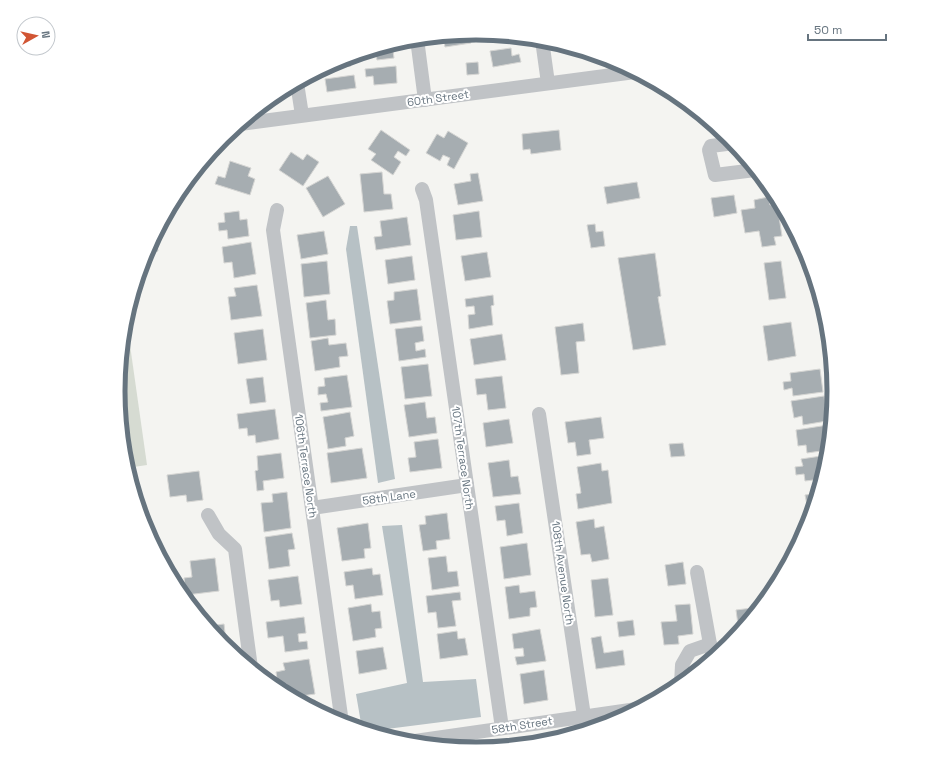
<svg xmlns="http://www.w3.org/2000/svg" width="952" height="782" font-family="'Space Grotesk',sans-serif">
  <style>
    .green { fill: #d6dbd2 }
    .water { fill: #b7c1c5 }
    .building { fill: #a6adb1; stroke: #d5d5d3 }
    .lines { fill: none; stroke-linecap: round; stroke-linejoin: round }
    .minor { stroke: #c0c3c6; stroke-width: 14 }
    .labels { text-anchor: middle; dominant-baseline: central; stroke-width: 4; stroke-linejoin: round; paint-order: stroke }
    .street-label { font-size: 11px; fill: #66747f; stroke: #fff }
    .rim { fill: none; stroke: #66747f; stroke-width: 5 }
  </style>
  <rect width="100%" height="100%" fill="#f4f4f1"/>
  <polygon class="green" points="126,317 147,465 127,468 125,461 118,391"/>
  <g class="water">
    <polygon points="350,226 357,226 395,479 378,483 346,249"/>
    <polygon points="402,525 423,682 476,679 481,717 371,731 362,729 356,694 407,683 382,526"/>
  </g>
  <g class="building">
    <polygon points="469,34 471,43 445,47 443,36"/>
    <polygon points="486,34 518,37 518,38 487,42"/>
    <polygon points="392,44 394,58 377,60 376,54 367,55 366,52"/>
    <polygon points="511,48 512,56 519,54 521,62 493,67 490,51"/>
    <polygon points="349,57 351,66 322,70 339,60"/>
    <polygon points="478,62 479,74 467,75 466,63"/>
    <polygon points="396,66 397,83 374,85 373,76 366,77 365,69"/>
    <polygon points="354,75 356,88 327,92 325,79"/>
    <polygon points="274,96 275,101 266,103"/>
    <polygon points="381,130 410,150 406,156 398,151 394,157 401,162 393,175 371,160 376,154 368,149"/>
    <polygon points="559,130 561,150 531,154 530,149 523,150 522,134"/>
    <polygon points="448,131 468,143 454,169 447,165 450,158 443,155 440,161 426,153 437,134 444,138"/>
    <polygon points="291,152 303,160 307,154 319,162 303,186 279,170"/>
    <polygon points="230,161 251,168 248,176 255,179 250,195 215,184 218,176 225,178"/>
    <polygon points="382,172 384,194 391,194 393,209 364,212 360,174"/>
    <polygon points="478,173 483,201 458,205 454,184 471,181 470,174"/>
    <polygon points="328,176 345,204 323,217 306,188"/>
    <polygon points="637,182 640,198 607,204 604,187"/>
    <polygon points="734,195 737,213 714,217 711,198"/>
    <polygon points="768,197 770,205 777,204 782,236 774,237 776,245 762,247 759,231 745,233 741,210 755,208 754,200"/>
    <polygon points="239,211 240,220 247,219 249,236 228,239 227,230 219,231 218,223 225,222 224,213"/>
    <polygon points="479,211 482,237 456,240 453,215"/>
    <polygon points="407,217 411,245 376,250 374,237 382,236 380,221"/>
    <polygon points="595,224 596,232 603,231 605,246 591,248 587,225"/>
    <polygon points="324,231 328,254 301,259 297,235"/>
    <polygon points="154,238 156,238 158,251 151,253 152,260 144,261 145,254"/>
    <polygon points="251,242 256,274 234,278 232,262 224,263 222,247"/>
    <polygon points="487,252 491,277 465,281 461,256"/>
    <polygon points="655,253 661,296 658,297 666,345 633,350 618,258"/>
    <polygon points="412,256 415,280 388,284 385,260"/>
    <polygon points="327,261 330,294 304,297 301,264"/>
    <polygon points="781,261 786,298 769,300 764,263"/>
    <polygon points="257,285 262,316 231,320 228,297 236,296 234,288"/>
    <polygon points="417,289 421,320 390,324 387,301 394,300 394,292"/>
    <polygon points="493,295 494,305 491,306 493,325 469,329 468,315 475,314 474,306 466,307 465,299"/>
    <polygon points="326,300 328,320 335,319 336,335 310,338 306,303"/>
    <polygon points="791,322 796,356 768,361 763,326"/>
    <polygon points="583,323 585,341 576,342 579,373 561,375 555,327"/>
    <polygon points="422,326 424,341 415,343 416,351 425,349 426,357 399,361 395,329"/>
    <polygon points="263,329 267,360 238,364 234,333"/>
    <polygon points="502,334 506,360 474,365 470,339"/>
    <polygon points="328,338 329,345 346,343 348,356 339,357 340,367 315,371 311,341"/>
    <polygon points="428,364 432,396 405,399 401,367"/>
    <polygon points="820,369 823,392 793,396 792,388 784,390 783,382 791,381 790,373"/>
    <polygon points="347,375 352,407 321,411 320,403 328,402 326,394 318,395 318,387 325,386 324,378"/>
    <polygon points="502,376 506,408 488,410 486,394 477,395 475,379"/>
    <polygon points="263,377 266,402 250,404 246,379"/>
    <polygon points="824,396 827,421 803,425 802,416 794,418 791,401"/>
    <polygon points="425,402 427,418 435,417 437,433 409,437 404,405"/>
    <polygon points="275,409 279,439 256,443 255,435 248,436 247,428 239,429 237,414"/>
    <polygon points="350,412 354,436 345,438 346,446 328,449 323,417"/>
    <polygon points="601,417 604,438 589,440 591,454 577,456 575,442 568,443 565,422"/>
    <polygon points="509,419 513,443 486,447 483,423"/>
    <polygon points="828,425 829,438 828,450 807,453 806,445 798,446 796,430"/>
    <polygon points="438,439 442,468 410,472 408,458 416,457 414,442"/>
    <polygon points="683,443 685,456 671,457 669,444"/>
    <polygon points="362,448 367,478 331,483 327,453"/>
    <polygon points="281,453 284,478 263,481 264,490 257,491 255,471 258,470 257,456"/>
    <polygon points="828,455 822,479 805,481 804,474 796,475 795,467 803,466 801,459"/>
    <polygon points="509,460 511,477 518,476 521,494 493,497 488,463"/>
    <polygon points="601,463 602,471 608,470 612,503 578,509 576,494 581,493 577,467"/>
    <polygon points="199,471 203,500 187,502 186,495 170,497 167,475"/>
    <polygon points="820,485 812,509 808,510 805,495 813,494 812,486"/>
    <polygon points="287,492 291,528 264,532 261,503 273,502 272,494"/>
    <polygon points="519,503 523,533 507,536 505,520 497,521 495,506"/>
    <polygon points="447,513 450,539 436,541 437,549 423,551 419,525 426,524 425,516"/>
    <polygon points="594,519 595,528 604,526 609,559 592,562 590,554 581,555 576,522"/>
    <polygon points="368,523 371,548 364,549 365,558 342,561 337,528"/>
    <polygon points="292,533 295,549 288,550 290,566 269,569 265,537"/>
    <polygon points="527,543 531,575 504,579 500,547"/>
    <polygon points="446,556 448,572 457,571 459,586 432,590 428,558"/>
    <polygon points="215,558 219,591 186,595 184,578 192,577 190,561"/>
    <polygon points="683,562 686,584 668,586 665,565"/>
    <polygon points="372,568 373,575 380,574 383,595 355,599 353,585 346,586 344,572"/>
    <polygon points="298,576 302,604 280,607 279,600 271,601 268,580"/>
    <polygon points="608,578 613,615 595,617 591,580"/>
    <polygon points="519,585 520,593 535,591 537,607 530,608 530,616 509,619 505,587"/>
    <polygon points="460,592 461,600 452,601 456,626 438,628 436,612 428,613 426,596"/>
    <polygon points="371,604 372,612 380,611 382,628 375,629 376,637 353,641 348,608"/>
    <polygon points="690,604 693,634 678,636 679,644 664,645 661,622 677,621 675,605"/>
    <polygon points="760,607 739,632 736,610"/>
    <polygon points="304,617 306,633 298,634 299,642 307,641 308,649 285,652 283,636 268,638 266,622"/>
    <polygon points="633,620 635,635 619,637 617,622"/>
    <polygon points="224,624 226,642 222,643 208,626"/>
    <polygon points="540,629 546,661 517,665 515,657 524,656 523,648 514,649 512,634"/>
    <polygon points="457,631 458,639 465,638 468,655 440,659 437,634"/>
    <polygon points="601,636 604,653 623,650 625,665 596,669 591,638"/>
    <polygon points="383,647 387,669 359,674 356,651"/>
    <polygon points="309,659 315,694 294,697 288,695 287,684 278,686 276,672 285,670 283,663"/>
    <polygon points="544,670 548,700 524,704 520,674"/>
    <polygon points="315,700 317,710 301,702"/>
  </g>
  <g class="lines">
    <g class="minor">
      <polyline points="417,39 425,100"/>
      <polyline points="542,40 548,83"/>
      <polyline points="297,83 302,115"/>
      <polyline points="240,124 635,72"/>
      <polyline points="734,143 711,146 709,150 715,175 755,170"/>
      <polyline points="422,189 426,200 502,728"/>
      <polyline points="277,210 273,230 342,723"/>
      <polyline points="539,414 584,716 582,731"/>
      <polyline points="312,508 467,485"/>
      <polyline points="208,515 219,534 235,549 251,668"/>
      <polyline points="710,644 713,658"/>
      <polyline points="681,684 682,665 690,651 710,644 697,572"/>
      <polyline points="408,742 637,709"/>
    </g>
  </g>
  <g class="labels">
    <g class="street-label">
      <text transform="translate(438 98) rotate(-8)">60th Street</text>
      <text transform="translate(463 458) rotate(82)">107th Terrace North</text>
      <text transform="translate(306 466) rotate(82)">106th Terrace North</text>
      <text transform="translate(389 497) rotate(-8)">58th Lane</text>
      <text transform="translate(563 573) rotate(82)">108th Avenue North</text>
      <text transform="translate(522 725) rotate(-9)">58th Street</text>
    </g>
  </g>
  <path d="M0 0H952V782H0ZM125 391a351 351 0 1 1 702 0a351 351 0 1 1-702 0Z" fill="#fff" fill-rule="evenodd"/>
  <path class="rim" d="M125 391a351 351 0 1 1 702 0a351 351 0 1 1-702 0Z"/>
  <g transform="translate(36 36) rotate(82)"><circle r="19" fill="#ffffff" stroke="#c2c7cc"/>
  <path d="M0-3L7 15L0 10L-7 15Z" fill="#d15534"/>
  <text y="-6" font-size="11" font-weight="bold" text-anchor="middle" fill="#66747f">N</text>
  </g>
  <path d="M808 34v6h78v-6" fill="none" stroke="#66747f" stroke-width="2"/>
  <text x="814" y="34" font-size="12" fill="#66747f" stroke="#ffffff" stroke-width="3" paint-order="stroke">50 m</text>
</svg>
